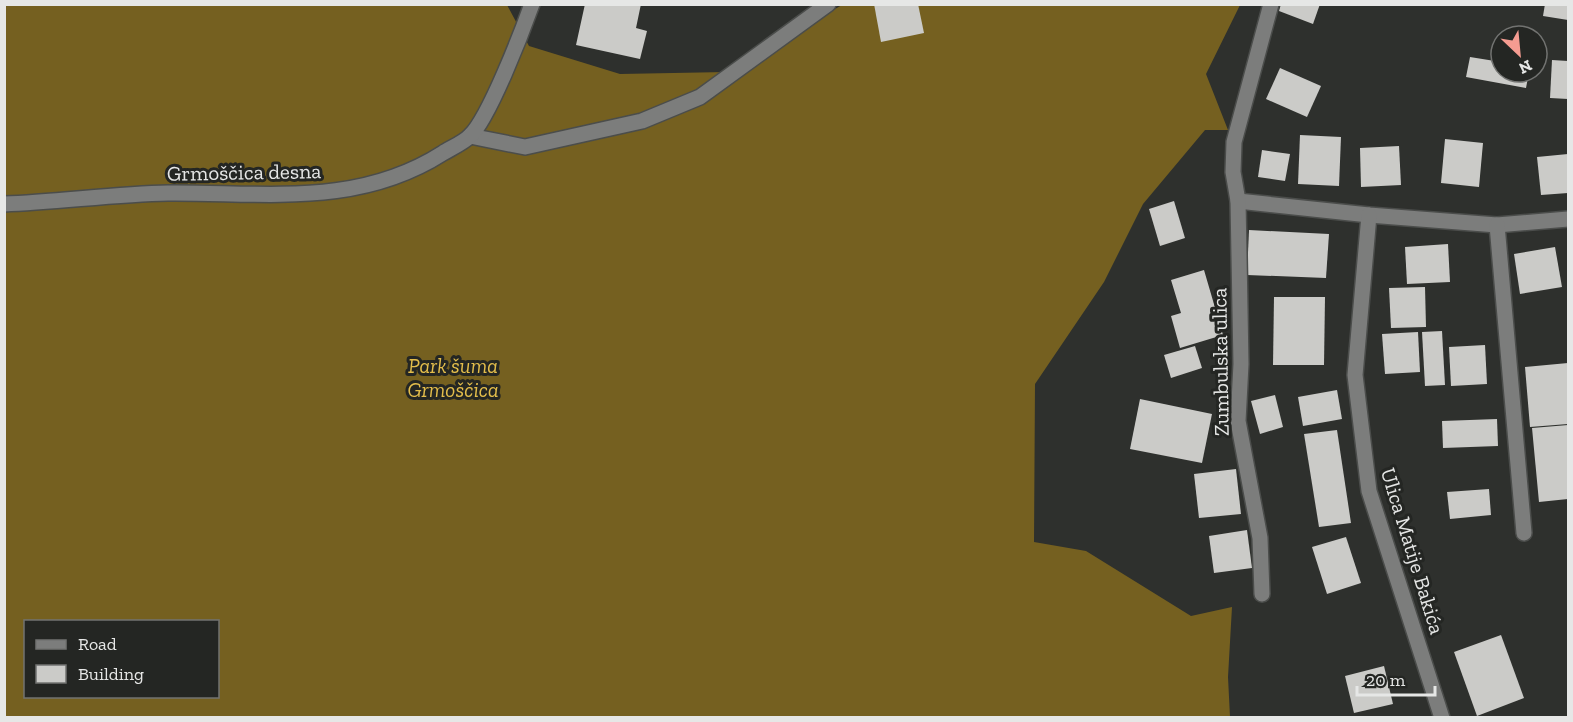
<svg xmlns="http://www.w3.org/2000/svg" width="1573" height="722" font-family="'Zilla Slab',serif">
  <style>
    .forest { fill: #756020; fill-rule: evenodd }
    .building { fill: #cbcbc8 }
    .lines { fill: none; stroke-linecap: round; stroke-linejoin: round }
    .minor-casing { stroke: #4b4d4b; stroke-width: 18 }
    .minor { stroke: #7c7d7c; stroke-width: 15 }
    .labels { text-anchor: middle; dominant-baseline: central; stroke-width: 6; stroke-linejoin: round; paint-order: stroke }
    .street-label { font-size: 21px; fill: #e6e7e6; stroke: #242623 }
    .park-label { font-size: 21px; font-style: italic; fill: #e4be4b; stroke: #242623 }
  </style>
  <rect width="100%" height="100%" fill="#2e302d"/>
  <path class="forest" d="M4 5H507L529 46 620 74 726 72 842 5H1240L1206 74 1228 130H1205L1143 204 1104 282 1035 384 1034 542 1086 551 1191 616 1232 607 1228 677 1230 717H5ZM26 622H218V696H26Z"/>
  <g class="building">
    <polygon points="585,4 641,4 636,28 647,31 640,59 576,45"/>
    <polygon points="874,4 918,4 924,33 881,42"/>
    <polygon points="1281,4 1320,4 1313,24 1279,11"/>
    <polygon points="1545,4 1568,4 1568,20 1543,16"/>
    <polygon points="1510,29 1535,34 1535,36 1509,36"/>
    <polygon points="1470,57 1501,62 1501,72 1529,72 1526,88 1466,77"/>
    <polygon points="1552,60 1568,61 1568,99 1550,98"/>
    <polygon points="1280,68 1321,86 1307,117 1266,99"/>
    <polygon points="1300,135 1341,137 1339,186 1298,184"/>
    <polygon points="1445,139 1483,143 1479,187 1441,183"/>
    <polygon points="1399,146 1401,185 1361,187 1360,148"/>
    <polygon points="1262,150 1290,154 1285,181 1258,177"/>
    <polygon points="1568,154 1568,193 1541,195 1537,157"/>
    <polygon points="1174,201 1185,238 1160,246 1149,209"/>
    <polygon points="1249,230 1329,234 1326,278 1247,275"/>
    <polygon points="1448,244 1450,282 1407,284 1405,247"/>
    <polygon points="1555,247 1562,287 1520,294 1514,254"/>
    <polygon points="1204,270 1223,335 1180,348 1171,316 1181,313 1171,280"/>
    <polygon points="1425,287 1426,327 1391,328 1389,288"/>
    <polygon points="1274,297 1325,297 1324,365 1273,365"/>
    <polygon points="1442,331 1445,385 1425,386 1422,332"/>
    <polygon points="1418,332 1420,372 1385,374 1382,334"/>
    <polygon points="1485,345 1487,384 1451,386 1449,347"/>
    <polygon points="1195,346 1202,368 1171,378 1164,355"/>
    <polygon points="1568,363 1568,424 1530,427 1525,367"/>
    <polygon points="1337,390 1342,419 1303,426 1298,397"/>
    <polygon points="1275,395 1283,427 1260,434 1251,401"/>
    <polygon points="1140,399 1212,414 1202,463 1130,449"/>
    <polygon points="1497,419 1498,446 1443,448 1442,421"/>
    <polygon points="1568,425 1568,499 1539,502 1532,428"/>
    <polygon points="1337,430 1351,523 1319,527 1304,434"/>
    <polygon points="1236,469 1241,514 1199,518 1194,474"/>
    <polygon points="1489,489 1491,515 1450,519 1447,492"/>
    <polygon points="1247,530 1252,568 1214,573 1209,536"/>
    <polygon points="1346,537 1361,583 1327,594 1312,547"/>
    <polygon points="1501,635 1524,698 1477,716 1454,652"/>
    <polygon points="1384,666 1393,704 1354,713 1345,676"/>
  </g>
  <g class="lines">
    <defs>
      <g id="minor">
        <polyline points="470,136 525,147 642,121 700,97 828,4"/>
        <polyline points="1238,201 1369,215 1497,225 1568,219"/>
        <path d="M4 204C59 202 114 194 168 193 264 192 357 208 443 153 451 148 463 143 470 136 489 118 522 32 532 4"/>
        <polyline points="1369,215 1355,375 1369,491 1442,718"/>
        <polyline points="1497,225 1524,533"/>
        <polyline points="1262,594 1260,538 1238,421 1241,364 1238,201 1233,172 1234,142 1271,4"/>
      </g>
    </defs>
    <use href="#minor" class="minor-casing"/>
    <use href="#minor" class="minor"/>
  </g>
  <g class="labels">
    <g class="street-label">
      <text transform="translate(244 172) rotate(-1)">Grmoščica desna</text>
      <text transform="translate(1220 362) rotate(-91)">Zumbulska ulica</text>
      <text transform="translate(1413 551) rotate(73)">Ulica Matije Bakića</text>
    </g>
    <g class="park-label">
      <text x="453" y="365">Park šuma<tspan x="453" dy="24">Grmoščica</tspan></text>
    </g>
  </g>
  <rect width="1573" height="722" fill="none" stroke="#e6e7e6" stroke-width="12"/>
  <rect x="24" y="620" width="195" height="78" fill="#242623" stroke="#727371" stroke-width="1.5"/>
  <rect x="36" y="640" width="30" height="9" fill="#7c7d7c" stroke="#727371" stroke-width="1.5"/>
  <text x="78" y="650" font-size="18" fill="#e6e7e6">Road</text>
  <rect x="36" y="665" width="30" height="18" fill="#cbcbc8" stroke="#727371" stroke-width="1.5"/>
  <text x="78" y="680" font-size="18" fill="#e6e7e6">Building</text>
  <g transform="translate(1519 54) rotate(154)"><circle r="28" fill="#242623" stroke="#727371" stroke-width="1.5"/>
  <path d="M0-4.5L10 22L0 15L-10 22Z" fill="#f59c91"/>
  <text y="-9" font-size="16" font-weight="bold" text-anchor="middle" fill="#e6e7e6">N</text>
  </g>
  <path d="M1357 686v9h78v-9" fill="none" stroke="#e6e7e6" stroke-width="3"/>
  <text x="1366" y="686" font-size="18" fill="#e6e7e6" stroke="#242623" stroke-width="4.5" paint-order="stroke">20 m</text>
</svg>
